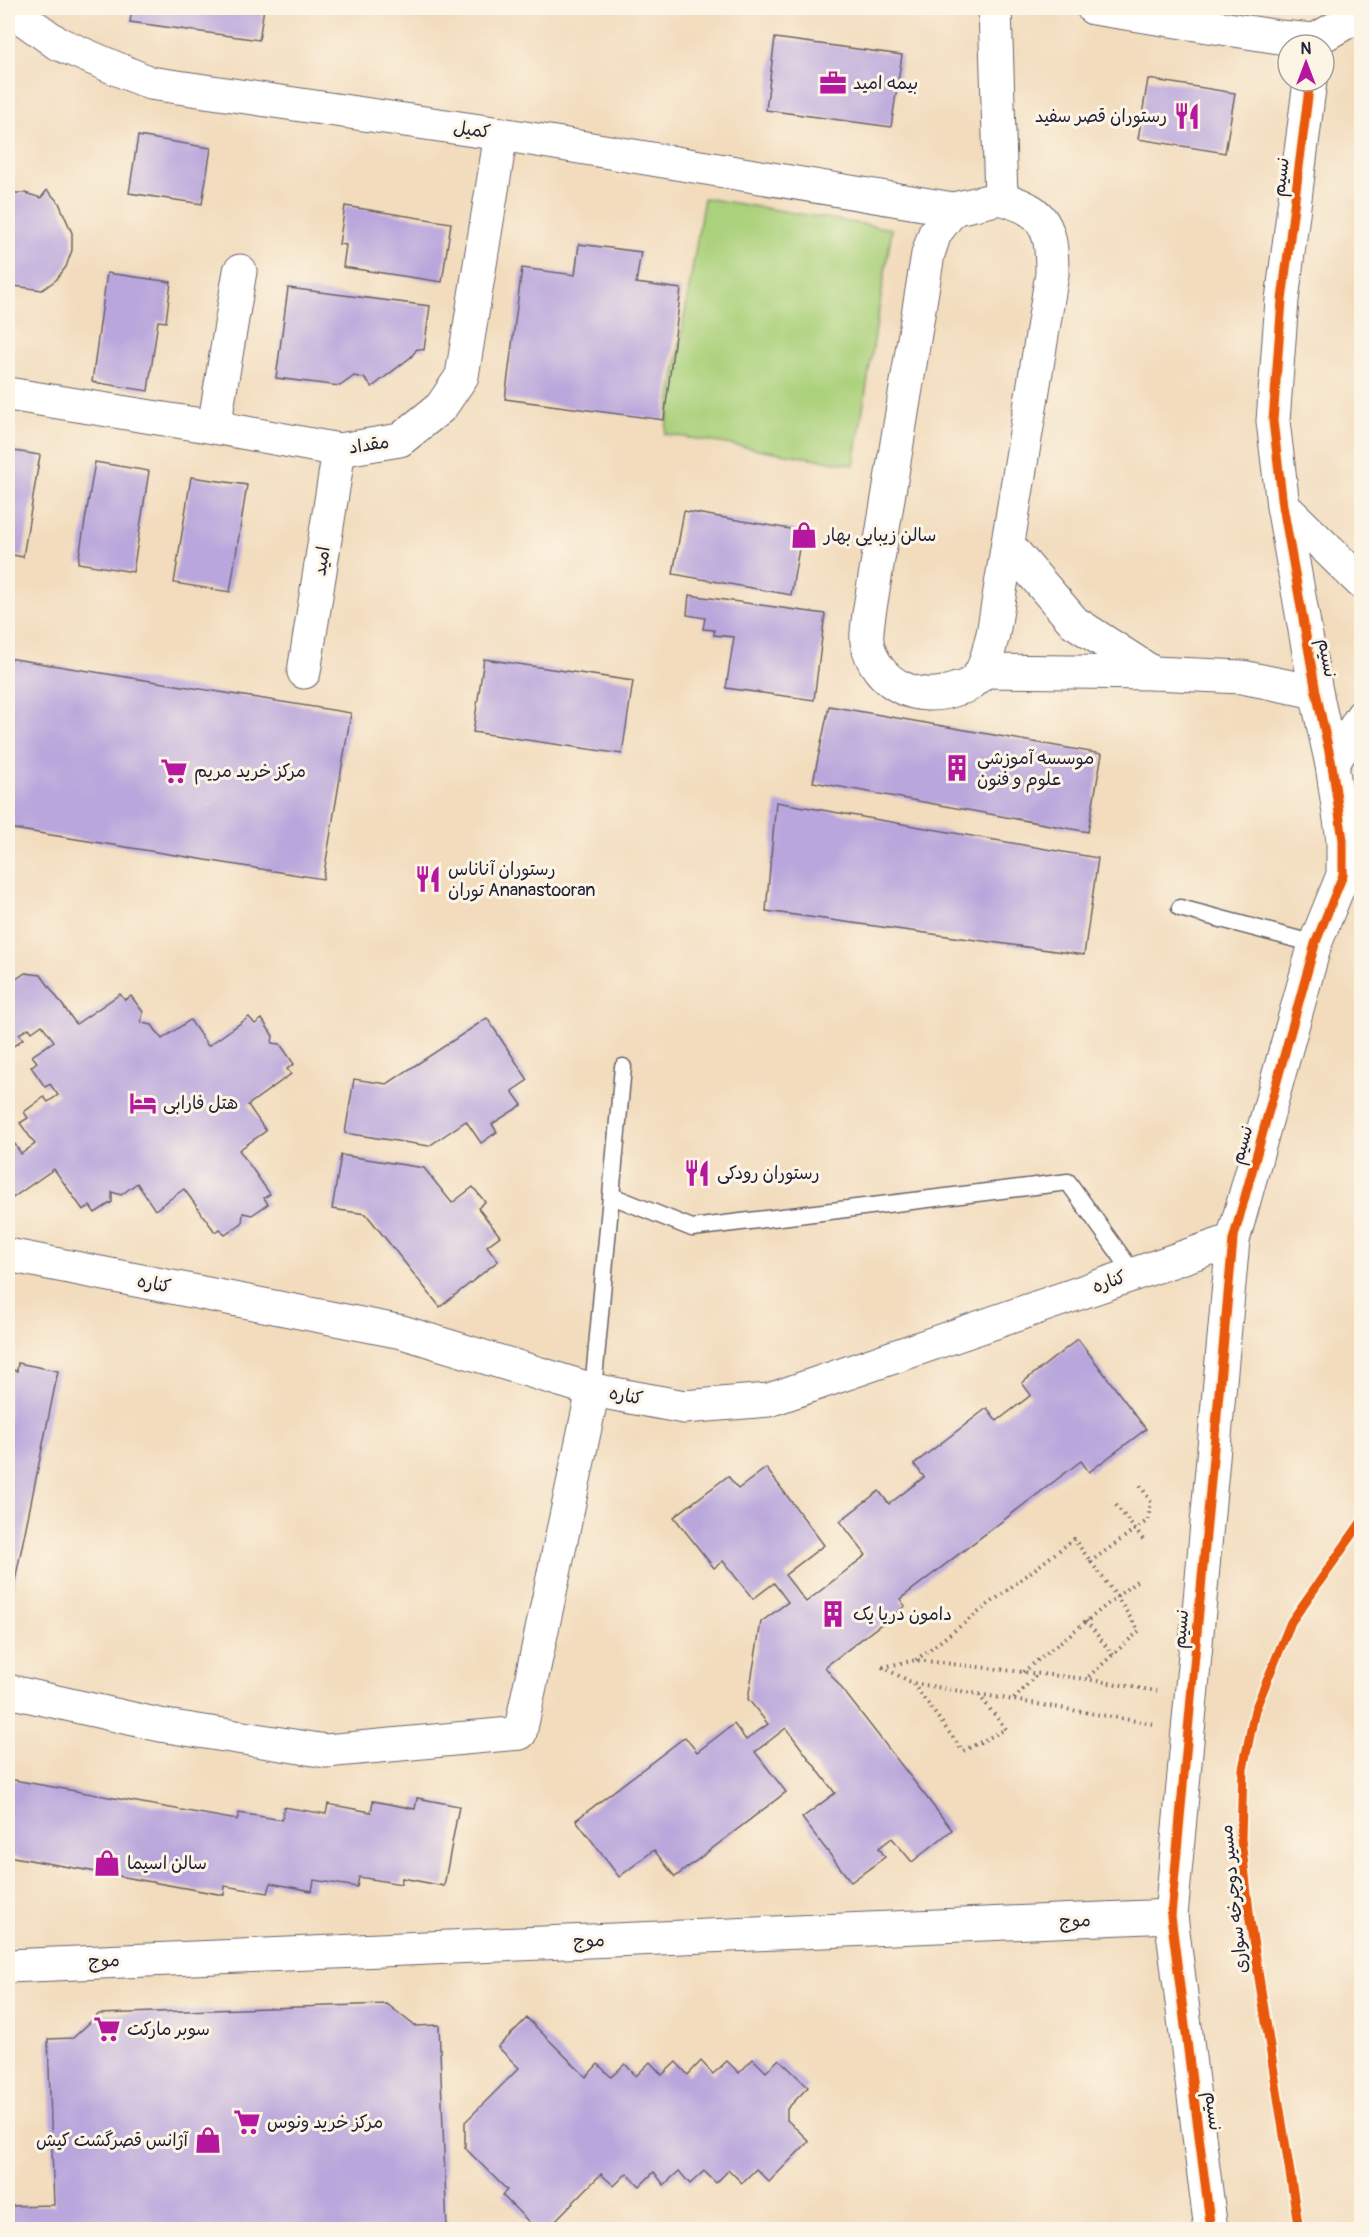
<svg xmlns="http://www.w3.org/2000/svg" width="1369" height="2237" font-family="Pangolin,'Playpen Sans Arabic',sans-serif">
  <style>
    .green { fill: #abd17c; stroke: #667a5c; stroke-width: 1.5 }
    .building { fill: #b9a6dc }
    .lines { fill: none; stroke-linecap: round; stroke-linejoin: round }
    .lane-casing { stroke: #6b6368; stroke-width: 19 }
    .street-casing { stroke: #6b6368; stroke-width: 35 }
    .secondary-casing { stroke: #6b6368; stroke-width: 35 }
    .path { stroke: #6b6368; stroke-width: 4; stroke-dasharray: 1.5 4.5; stroke-linecap: butt }
    .lane { stroke: #fff; stroke-width: 16 }
    .street { stroke: #fff; stroke-width: 33 }
    .secondary { stroke: #fff; stroke-width: 33 }
    .cycleway-casing { stroke: #fcf5e5; stroke-width: 13 }
    .cycleway { stroke: #e8590c; stroke-width: 9 }
    .labels { text-anchor: middle; dominant-baseline: central; stroke-width: 6; stroke-linejoin: round; paint-order: stroke }
    .poi-label { font-size: 18px; fill: #22223b; stroke: #fcf5e5; text-anchor: start }
    .street-label { font-size: 18px; fill: #22223b; stroke: #fcf5e5 }
  </style>
  <rect width="100%" height="100%" fill="#fcf5e5"/>
  <filter id="ink" filterUnits="userSpaceOnUse"><feTurbulence type="fractalNoise" baseFrequency=".0167" numOctaves="2"/><feDisplacementMap in="SourceGraphic" scale="12" xChannelSelector="R" yChannelSelector="G"/><feConvolveMatrix kernelMatrix="1 2 1 2 8 2 1 2 1" color-interpolation-filters="sRGB"/></filter>
  <filter id="wash" filterUnits="userSpaceOnUse"><feTurbulence type="fractalNoise" baseFrequency=".008" numOctaves="4" result="noise"/><feDisplacementMap in="SourceGraphic" scale="24" xChannelSelector="R" yChannelSelector="G"/><feGaussianBlur stdDeviation="1.35" result="paint"/><feColorMatrix in="noise" values="0 0 0 0 0 0 0 0 0 0 0 0 0 0 0 0 0 1.4 0 .05"/><feComposite in="paint" operator="in"/></filter>
  <g filter="url(#wash)">
    <rect width="100%" height="100%" fill="#f2dcbd"/>
    <polygon class="green" points="704,198 892,229 854,465 665,434"/>
    <g id="blocks">
      <g class="building">
        <polygon points="132,8 264,8 259,40 130,22"/>
        <polygon points="775,38 902,55 891,127 766,110"/>
        <polygon points="1148,79 1235,93 1225,153 1138,139"/>
        <polygon points="138,136 211,148 202,204 129,193"/>
        <polygon points="47,190 59,203 72,233 72,250 66,267 56,280 42,290 8,285 8,193 25,193 41,198"/>
        <polygon points="345,206 451,223 442,282 343,267 346,245 339,244"/>
        <polygon points="579,244 641,252 636,283 681,289 664,420 505,399 522,268 575,275"/>
        <polygon points="107,273 171,282 166,322 158,321 148,391 92,382"/>
        <polygon points="288,288 430,306 424,350 417,349 411,357 372,387 364,378 354,376 340,386 276,378"/>
        <polygon points="8,450 40,455 23,557 8,554"/>
        <polygon points="95,462 149,471 133,572 78,563"/>
        <polygon points="191,477 247,485 230,592 174,583"/>
        <polygon points="684,511 802,531 791,595 673,574"/>
        <polygon points="689,595 825,614 814,700 726,688 734,637 714,635 714,630 703,629 705,618 687,615"/>
        <polygon points="8,658 351,713 323,879 8,828"/>
        <polygon points="484,659 633,681 622,754 473,732"/>
        <polygon points="829,706 1102,754 1088,832 813,782"/>
        <polygon points="776,802 1098,858 1084,955 766,911"/>
        <polygon points="25,973 41,975 76,1024 120,994 125,1000 131,996 143,1012 141,1023 152,1025 162,1039 190,1020 208,1046 249,1017 255,1024 262,1019 273,1036 272,1043 280,1044 294,1064 287,1069 291,1074 248,1105 266,1131 239,1150 270,1194 264,1198 268,1204 252,1215 243,1213 242,1223 225,1235 220,1229 215,1232 184,1189 155,1210 137,1183 121,1195 112,1192 112,1202 95,1213 90,1206 83,1210 54,1169 8,1201 8,1149 15,1144 21,1154 35,1144 20,1123 28,1118 24,1112 44,1097 48,1102 58,1095 50,1084 45,1087 31,1067 37,1062 32,1056 54,1041 42,1025 32,1032 29,1028 19,1034 23,1039 8,1050 8,976 12,982"/>
        <polygon points="487,1018 528,1080 512,1091 522,1105 492,1124 497,1132 481,1143 466,1121 429,1146 345,1133 354,1079 387,1084"/>
        <polygon points="341,1155 424,1168 452,1203 473,1187 485,1202 478,1208 500,1236 487,1246 498,1261 440,1307 366,1214 332,1209"/>
        <polygon points="1078,1339 1146,1429 1089,1472 1081,1461 900,1599 905,1606 825,1667 952,1830 912,1862 892,1838 879,1848 885,1857 851,1882 802,1818 835,1793 786,1728 755,1752 786,1792 675,1877 654,1850 619,1877 576,1820 685,1737 697,1752 734,1724 746,1740 768,1724 748,1699 761,1622 788,1602 774,1583 753,1599 723,1561 714,1568 674,1517 728,1476 738,1489 766,1468 824,1545 785,1575 806,1602 866,1555 840,1521 879,1491 889,1504 924,1477 914,1464 987,1408 997,1421 1031,1395 1022,1383"/>
        <polygon points="18,1363 58,1371 9,1610 8,1369 17,1371"/>
        <polygon points="8,1779 237,1820 239,1813 282,1820 284,1807 326,1814 328,1804 371,1812 373,1801 415,1809 417,1798 459,1806 444,1886 402,1878 401,1884 359,1877 357,1887 314,1880 312,1891 271,1883 268,1893 225,1886 224,1895 8,1856"/>
        <polygon points="387,2004 415,2026 439,2025 447,2230 8,2230 8,2206 54,2205 48,2039 73,2038 99,2014"/>
        <polygon points="527,2018 586,2077 598,2064 611,2077 625,2064 636,2076 650,2062 662,2075 676,2062 688,2075 701,2061 713,2074 727,2061 739,2073 753,2059 766,2072 779,2059 808,2087 787,2109 787,2120 809,2141 769,2182 756,2169 742,2183 729,2170 716,2183 704,2171 690,2184 679,2171 664,2185 654,2172 640,2186 627,2173 614,2186 601,2174 546,2230 537,2230 502,2195 507,2190 465,2148 465,2122 519,2068 498,2047"/>
      </g>
    </g>
  </g>
  <g filter="url(#ink)">
    <use href="#blocks" fill-opacity="0" stroke="#6b6368" stroke-width="1.5"/>
    <g class="lines">
      <defs>
        <g id="lane">
          <polyline points="1180,908 1315,944"/>
          <polyline points="612,1196 692,1228 1068,1182 1134,1274"/>
          <polyline points="593,1390 623,1067"/>
        </g>
        <g id="street">
          <polyline points="8,8 57,43 150,83 501,134 953,209"/>
          <polyline points="995,8 1001,198"/>
          <polyline points="1093,8 1279,37 1315,40 1357,16 1360,8"/>
          <path d="M1001 198C1009 201 1020 204 1028 209 1052 222 1052 251 1052 274L993 634C988 651 986 674 970 684 967 687 961 688 957 689 918 704 876 685 867 642 866 634 868 623 869 614L928 254 935 233 953 209Z"/>
          <polyline points="8,394 214,427 339,450 400,440 441,407 462,376 501,134"/>
          <polyline points="214,427 240,271"/>
          <polyline points="1283,506 1362,583"/>
          <polyline points="1008,545 1074,622 1153,673"/>
          <polyline points="982,671 1153,673 1242,677 1316,692"/>
          <polyline points="304,672 339,450"/>
          <polyline points="1332,765 1362,716"/>
          <polyline points="8,1255 402,1332 593,1390 684,1407 769,1400 1233,1240"/>
          <polyline points="8,1691 160,1725 326,1751 520,1733 593,1390"/>
          <polyline points="8,1966 1171,1916"/>
        </g>
        <g id="secondary">
          <polyline points="1314,45 1315,40"/>
          <polyline points="1211,2230 1171,1916 1233,1240 1315,944 1343,875 1343,840 1332,765 1316,692 1283,506 1273,421 1282,300 1310,81"/>
        </g>
      </defs>
      <use href="#lane" class="lane-casing"/>
      <use href="#street" class="street-casing"/>
      <use href="#secondary" class="secondary-casing"/>
      <g class="path">
        <polyline points="1116,1505 1145,1542"/>
        <polyline points="1090,1562 1148,1520 1151,1502 1140,1485"/>
        <polyline points="1086,1621 1113,1655"/>
        <polyline points="916,1660 1074,1539 1117,1597 1139,1631 1086,1679"/>
        <polyline points="882,1667 913,1683 1154,1724"/>
        <polyline points="883,1667 916,1660 1086,1679 1157,1691"/>
        <polyline points="1023,1672 1138,1580"/>
        <polyline points="913,1684 963,1751 1006,1729 978,1694"/>
        <polyline points="1014,1699 1037,1674"/>
      </g>
      <use href="#lane" class="lane"/>
      <use href="#street" class="street"/>
      <use href="#secondary" class="secondary"/>
      <defs>
        <g id="cycleway">
          <polyline points="1211,2230 1171,1916 1233,1240 1315,944 1343,875 1343,840 1332,765 1316,692 1283,506 1273,421 1282,300 1310,81"/>
          <polyline points="1299,2230 1250,1921 1241,1839 1243,1769 1255,1710 1291,1622 1362,1521"/>
        </g>
      </defs>
      <use href="#cycleway" class="cycleway-casing"/>
      <use href="#cycleway" class="cycleway"/>
    </g>
  </g>
  <defs>
    <symbol id="office-bare" viewBox="-9 -9 18 18"><path d="M-6-3h4V-5.5h4V-3h4V5H-6ZM-1-4.5V-3h2v-1.5ZM-6 0V1H6V0Z" fill="#b5179e" stroke="#fcf5e5" stroke-width="2.5" paint-order="stroke"/></symbol>
    <symbol id="restaurant-bare" viewBox="-9 -9 18 18"><path d="M-5-6h1v4h1v-4h1v4h1v-4h1v5L-1.5 .5V6h-2V.5L-5-1ZM5-6V6H3V1.5H1.5Q1.5-4 5-6Z" fill="#b5179e" stroke="#fcf5e5" stroke-width="2.5" paint-order="stroke"/></symbol>
    <symbol id="shop-bare" viewBox="-9 -9 18 18"><path d="M-5-2.5h2.3a2.7 3.5 0 0 1 5.4 0H5L5.5 6h-11ZM-1.5-2.5h3a1.5 2.3 0 0 0-3 0Z" fill="#b5179e" stroke="#fcf5e5" stroke-width="2.5" paint-order="stroke"/></symbol>
    <symbol id="building-bare" viewBox="-9 -9 18 18"><path d="M-4-6H4V6H1V3H-1V6H-4ZM-2.5-4.3h1.7v1.8h-1.7ZM.8-4.3h1.7v1.8H.8ZM-2.5-1h1.7V.8h-1.7ZM.8-1h1.7V.8H.8Z" fill="#b5179e" stroke="#fcf5e5" stroke-width="2.5" paint-order="stroke"/></symbol>
    <symbol id="supermarket-bare" viewBox="-9 -9 18 18"><path d="M-6-5.5h2.5l.6 2H6L4.5 2H-2.5L-4.4-4H-6ZM-1.5 3.2a1.3 1.3 0 1 0 .1 0ZM3 3.2a1.3 1.3 0 1 0 .1 0Z" fill="#b5179e" stroke="#fcf5e5" stroke-width="2.5" paint-order="stroke"/></symbol>
    <symbol id="hotel-bare" viewBox="-9 -9 18 18"><path d="M-6-4.5h1.5V1H6V5H4.5V3h-9V5H-6ZM-4 0a1.8 1.8 0 1 1 3.6 0ZM.5 0V-2.5h3Q6-2.5 6 0Z" fill="#b5179e" stroke="#fcf5e5" stroke-width="2.5" paint-order="stroke"/></symbol>
  </defs>
  <g fill-rule="evenodd">
    <use href="#office-bare" x="814" y="64" width="38" height="38"/>
    <use href="#restaurant-bare" x="1168" y="97" width="38" height="38"/>
    <use href="#shop-bare" x="785" y="516" width="38" height="38"/>
    <use href="#building-bare" x="938" y="749" width="38" height="38"/>
    <use href="#supermarket-bare" x="155" y="752" width="38" height="38"/>
    <use href="#restaurant-bare" x="409" y="860" width="38" height="38"/>
    <use href="#hotel-bare" x="124" y="1084" width="38" height="38"/>
    <use href="#restaurant-bare" x="678" y="1154" width="38" height="38"/>
    <use href="#building-bare" x="814" y="1595" width="38" height="38"/>
    <use href="#shop-bare" x="88" y="1844" width="38" height="38"/>
    <use href="#supermarket-bare" x="88" y="2010" width="38" height="38"/>
    <use href="#supermarket-bare" x="228" y="2103" width="38" height="38"/>
    <use href="#shop-bare" x="189" y="2121" width="38" height="38"/>
  </g>
  <g class="labels">
    <g class="poi-label">
      <text x="853" y="83">بیمه امید</text>
      <text x="1167" y="116" text-anchor="end">رستوران قصر سفید</text>
      <text x="824" y="535">سالن زیبایی بهار</text>
      <text x="977" y="758">موسسه آموزشی<tspan x="977" dy="21">علوم و فنون</tspan></text>
      <text x="194" y="771">مرکز خرید مریم</text>
      <text x="448" y="869">رستوران آناناس<tspan x="448" dy="21">توران Ananastooran</tspan></text>
      <text x="163" y="1103">هتل فارابی</text>
      <text x="717" y="1173">رستوران رودکی</text>
      <text x="853" y="1614">دامون دریا یک</text>
      <text x="127" y="1863">سالن اسیما</text>
      <text x="127" y="2029">سوبر ماركت</text>
      <text x="267" y="2122">مرکز خرید ونوس</text>
      <text x="188" y="2140" text-anchor="end">آژانس قصرگشت کیش</text>
    </g>
    <g class="street-label">
      <text transform="translate(472 130) rotate(8)">کمیل</text>
      <text transform="translate(1281 177) rotate(-83)">نسیم</text>
      <text transform="translate(369 445) rotate(-9)">مقداد</text>
      <text transform="translate(322 561) rotate(-81)">امید</text>
      <text transform="translate(1327 658) rotate(80)">نسیم</text>
      <text transform="translate(1242 1145) rotate(-74)">نسیم</text>
      <text transform="translate(1109 1282) rotate(-19)">کناره</text>
      <text transform="translate(154 1284) rotate(11)">کناره</text>
      <text transform="translate(626 1396) rotate(11)">کناره</text>
      <text transform="translate(1181 1629) rotate(-85)">نسیم</text>
      <text transform="translate(1234 1899) rotate(-96)">مسیر دوچرخه سواری</text>
      <text transform="translate(1075 1921) rotate(-2)">موج</text>
      <text transform="translate(589 1941) rotate(-2)">موج</text>
      <text transform="translate(104 1961) rotate(-2)">موج</text>
      <text transform="translate(1213 2111) rotate(83)">نسیم</text>
    </g>
  </g>
  <rect width="1369" height="2237" fill="none" stroke="#fcf5e5" stroke-width="30"/>
  <g transform="translate(1306 63)"><circle r="28" fill="#fcf5e5" stroke="#a5a1a1" stroke-width="1.5"/>
  <path d="M0-4.5L10 22L0 15L-10 22Z" fill="#b5179e"/>
  <text y="-9" font-size="16" font-weight="bold" text-anchor="middle" fill="#22223b">N</text>
  </g>
</svg>
